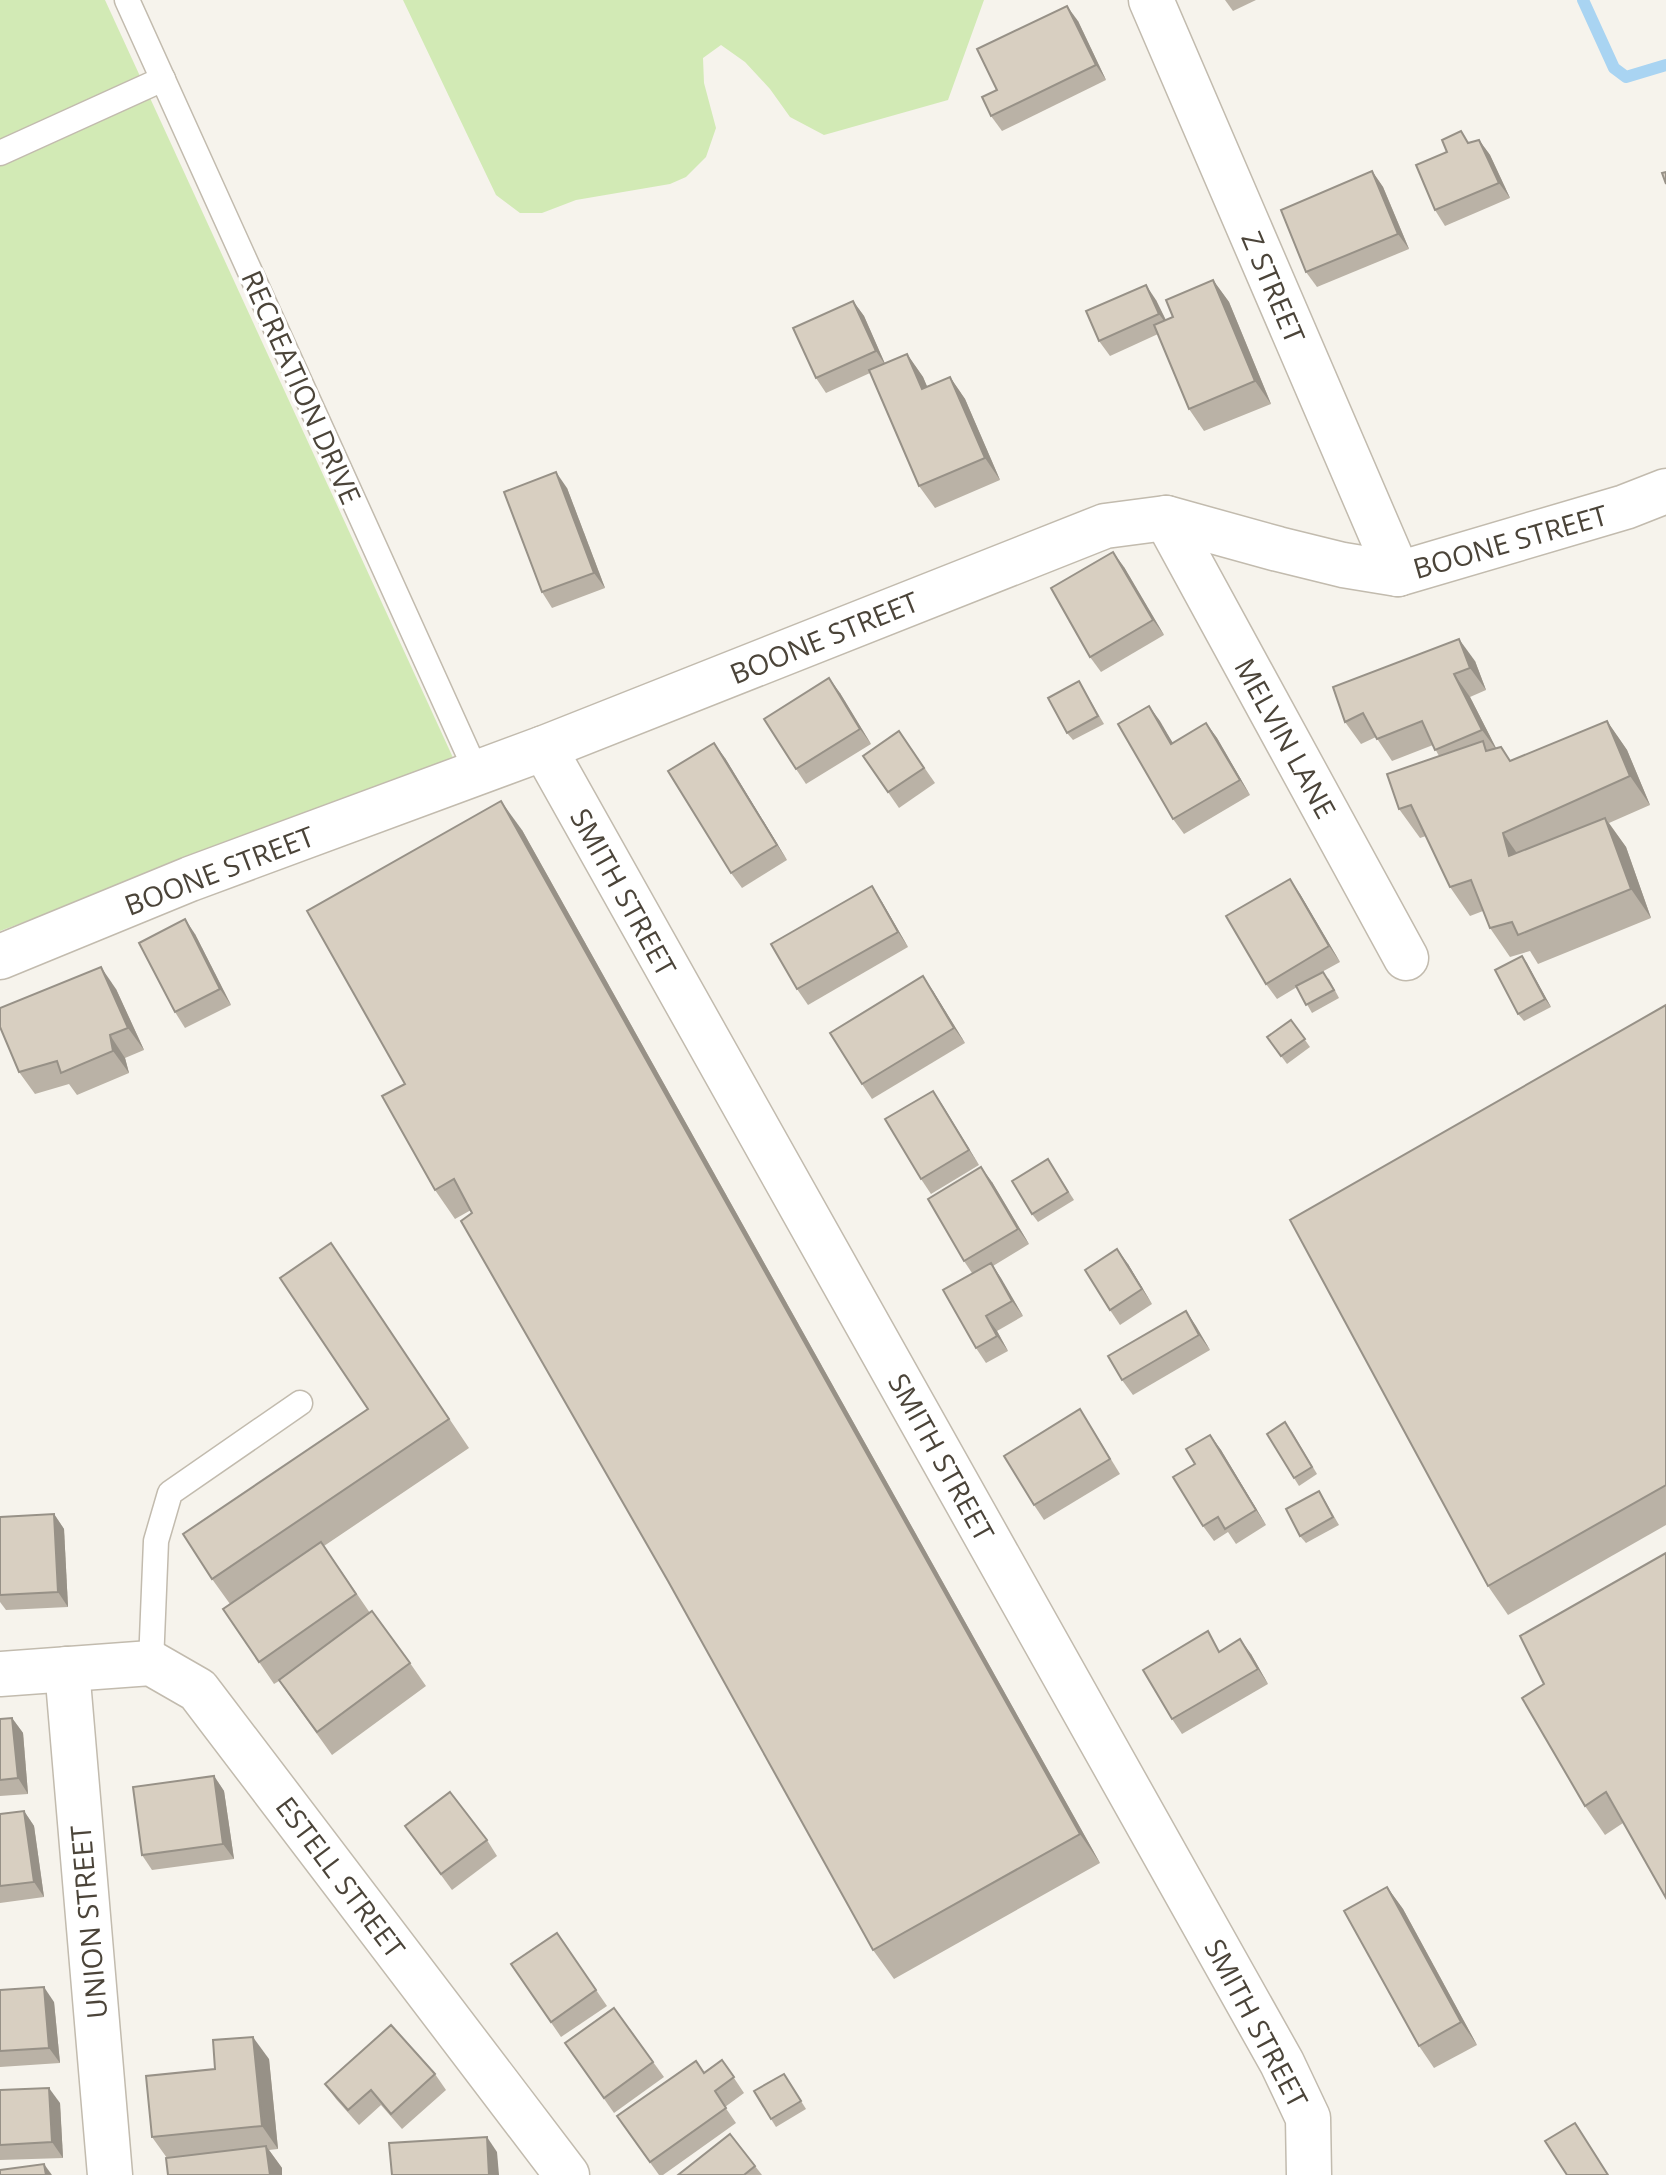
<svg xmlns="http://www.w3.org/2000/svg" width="1666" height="2175" font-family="'Open Sans',sans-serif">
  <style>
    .green { fill: #d2eab5 }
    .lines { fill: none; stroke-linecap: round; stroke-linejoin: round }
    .stream { stroke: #a9d4f2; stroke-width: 12 }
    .lane-casing { stroke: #c2bbae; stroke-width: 27 }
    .street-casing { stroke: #c2bbae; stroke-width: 47 }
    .lane { stroke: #fff; stroke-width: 24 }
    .street { stroke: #fff; stroke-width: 44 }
    .wall { fill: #bab2a6 }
    .shaded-wall { fill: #979187 }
    .building { fill: #d8cfc1; stroke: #979187; stroke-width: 2 }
    .labels { text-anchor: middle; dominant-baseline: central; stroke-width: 7; stroke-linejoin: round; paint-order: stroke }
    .street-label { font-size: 28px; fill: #4b4439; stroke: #fff }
  </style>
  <rect width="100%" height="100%" fill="#f6f3ec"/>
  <g class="green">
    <polygon points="0,0 105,0 455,762 0,931"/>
    <polygon points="403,0 984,0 948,100 824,135 790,117 770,89 745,62 721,45 703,58 704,83 716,128 706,157 686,177 670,184 576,200 542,213 520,213 496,195"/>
  </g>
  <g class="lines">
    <polyline class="stream" points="1583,0 1614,68 1626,77 1666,65"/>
    <defs>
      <g id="lane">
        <polyline points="127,0 477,773"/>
        <polyline points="0,153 163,79"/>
        <polyline points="151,1663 156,1541 170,1493 300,1403"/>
      </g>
      <g id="street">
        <polyline points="1151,0 1398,574"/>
        <polyline points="1166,518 1406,958"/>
        <polyline points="544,748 1282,2063 1308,2118 1309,2175"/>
        <polyline points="0,957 190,879 544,748 1105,526 1166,518 1278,549 1343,565 1398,574 1625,507 1666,491"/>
        <polyline points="67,1669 110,2175"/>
        <polyline points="0,1674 151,1663 198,1690 567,2175"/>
      </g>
    </defs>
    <use href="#lane" class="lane-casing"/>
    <use href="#street" class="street-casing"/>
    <use href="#lane" class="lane"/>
    <use href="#street" class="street"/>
  </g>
  <g class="wall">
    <polygon points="1225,0 1256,0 1233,11"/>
    <polygon points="1078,21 1106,80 1002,131 991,116 997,90"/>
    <polygon points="1479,140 1490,155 1510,198 1445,226 1435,210 1470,143"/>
    <polygon points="1372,171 1383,187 1409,249 1317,287 1306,272"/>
    <polygon points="1213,280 1229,302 1271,404 1204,431 1189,409 1158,334 1110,356 1099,341 1156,300 1166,320 1173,317"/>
    <polygon points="853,301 864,316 885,364 907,354 923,377 927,387 950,377 965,399 1000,480 935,508 919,486 870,373 826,393 816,378"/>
    <polygon points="567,488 605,588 552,608 542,592"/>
    <polygon points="1124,567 1164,635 1101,672 1090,657"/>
    <polygon points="1475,661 1486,690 1470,697 1496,748 1511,761 1607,721 1627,750 1650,805 1609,823 1626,847 1651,918 1538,964 1530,951 1510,957 1490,928 1483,911 1470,916 1450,887 1426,836 1420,838 1399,809 1439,756 1433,745 1392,761 1376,737 1361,744 1345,722"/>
    <polygon points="1079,681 1104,724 1073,740 1067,733"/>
    <polygon points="840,693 871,744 806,784 796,769"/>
    <polygon points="1149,706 1173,743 1206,723 1217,738 1250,795 1184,834 1173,819"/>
    <polygon points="899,731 935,783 899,808 863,756"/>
    <polygon points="725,758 787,860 742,888 731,873"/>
    <polygon points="522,830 1100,1863 894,1979 873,1950 471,1210 455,1219 435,1190 405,1084"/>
    <polygon points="1300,894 1340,962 1320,973 1329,979 1339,998 1312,1013 1297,987 1277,999 1266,984"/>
    <polygon points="882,902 908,947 808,1005 797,989"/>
    <polygon points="195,934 231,1005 185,1028 175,1012"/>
    <polygon points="1522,956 1551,1007 1524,1021 1518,1014"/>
    <polygon points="116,989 144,1050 125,1058 129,1073 77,1095 69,1084 35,1094 19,1072"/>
    <polygon points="933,991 965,1043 872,1099 862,1084"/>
    <polygon points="1666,1005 1666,1525 1508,1615 1488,1586"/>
    <polygon points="1291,1020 1310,1047 1287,1064 1267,1037"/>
    <polygon points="933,1091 979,1165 931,1194 921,1179"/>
    <polygon points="1048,1159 1074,1200 1038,1222 1032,1214"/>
    <polygon points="992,1182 1029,1244 993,1266 1023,1316 997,1331 1008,1351 986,1363 976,1348 972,1273 964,1261"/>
    <polygon points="331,1243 469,1448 324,1546 370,1613 410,1663 426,1686 332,1755 279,1681 274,1684 259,1662 230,1604 212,1579 368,1409"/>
    <polygon points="1128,1264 1152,1304 1120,1325 1110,1310"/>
    <polygon points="1186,1311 1210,1350 1133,1395 1122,1380"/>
    <polygon points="1090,1425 1120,1474 1044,1520 1034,1505"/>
    <polygon points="1291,1430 1317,1474 1299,1486 1294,1478"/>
    <polygon points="1210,1435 1221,1450 1266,1525 1236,1544 1228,1532 1214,1541 1203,1526 1195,1464"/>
    <polygon points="1324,1499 1339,1525 1306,1543 1300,1536"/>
    <polygon points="54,1514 64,1529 68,1607 6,1610 0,1602 0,1517"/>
    <polygon points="1221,1651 1251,1654 1268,1684 1182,1734 1172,1719"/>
    <polygon points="1544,1684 1623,1823 1605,1835 1585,1806"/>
    <polygon points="12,1718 23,1733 28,1794 0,1796 0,1719"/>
    <polygon points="214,1776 224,1791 234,1859 152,1870 142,1855"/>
    <polygon points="24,1811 34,1826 44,1897 0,1903 0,1814"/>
    <polygon points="487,1840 497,1856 452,1890 416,1841"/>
    <polygon points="1387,1887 1403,1909 1477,2045 1434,2068 1419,2046"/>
    <polygon points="557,1933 607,2006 561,2037 511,1964"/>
    <polygon points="0,1990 54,2002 60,2063 0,2067"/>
    <polygon points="614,2008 664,2077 614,2113 565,2043"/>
    <polygon points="269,2059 278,2149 269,2150 282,2168 167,2158 152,2137 215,2069"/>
    <polygon points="722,2060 744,2093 725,2107 736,2123 663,2175 659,2175 617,2116 704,2072"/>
    <polygon points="435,2074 446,2090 402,2129 381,2105 359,2125 336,2099 325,2084"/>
    <polygon points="784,2074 806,2109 776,2127 771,2119"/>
    <polygon points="0,2090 60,2103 63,2158 0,2160"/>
    <polygon points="755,2166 762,2175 678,2175"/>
  </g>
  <g class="shaded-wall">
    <polygon points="1067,6 1078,21 1106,80 1096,65"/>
    <polygon points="1479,140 1490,155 1510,198 1499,183"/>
    <polygon points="1372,171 1383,187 1409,249 1398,234"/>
    <polygon points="1213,280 1229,302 1271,404 1255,381"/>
    <polygon points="1146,285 1156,300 1170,329 1159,314"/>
    <polygon points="853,301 864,316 886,366 876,351"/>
    <polygon points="907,354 923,377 938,411 922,389"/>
    <polygon points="950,377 965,399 1000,480 985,458"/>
    <polygon points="556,472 567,488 605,588 594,573"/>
    <polygon points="1113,552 1124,567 1164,635 1153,620"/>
    <polygon points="1459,639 1475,661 1486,690 1470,668"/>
    <polygon points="1454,674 1470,697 1498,752 1482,730"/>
    <polygon points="829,678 840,693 871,744 860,729"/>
    <polygon points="1149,706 1160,721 1182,759 1171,744"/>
    <polygon points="1607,721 1627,750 1650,805 1630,776"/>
    <polygon points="1206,723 1217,738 1250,795 1240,780"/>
    <polygon points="714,743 725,758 787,860 777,845"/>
    <polygon points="501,801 522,830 1100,1863 1080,1834"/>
    <polygon points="1605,818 1626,847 1651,918 1631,889"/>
    <polygon points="1503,833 1523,862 1509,856"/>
    <polygon points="1290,879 1300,894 1340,962 1329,946"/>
    <polygon points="872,886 882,902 908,947 898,932"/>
    <polygon points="185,919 195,934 231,1005 220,989"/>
    <polygon points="1522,956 1527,963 1551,1007 1545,999"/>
    <polygon points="101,967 116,989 144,1050 128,1028"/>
    <polygon points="923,976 933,991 965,1043 954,1028"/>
    <polygon points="110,1035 125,1058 129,1073 113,1051"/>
    <polygon points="933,1091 943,1106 979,1165 969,1150"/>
    <polygon points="981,1167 992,1182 1029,1244 1018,1229"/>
    <polygon points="1117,1249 1128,1264 1152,1304 1142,1289"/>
    <polygon points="991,1263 1001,1278 1023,1316 1012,1301"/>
    <polygon points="1186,1311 1196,1326 1210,1350 1199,1335"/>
    <polygon points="986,1316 997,1331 1008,1351 997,1336"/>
    <polygon points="1210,1435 1221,1450 1266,1525 1256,1510"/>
    <polygon points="54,1514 64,1529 68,1607 58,1592"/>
    <polygon points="1240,1639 1251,1654 1268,1684 1258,1669"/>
    <polygon points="12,1718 23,1733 28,1794 18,1778"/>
    <polygon points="214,1776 224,1791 234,1859 223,1844"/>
    <polygon points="24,1811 34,1826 44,1897 34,1882"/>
    <polygon points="1387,1887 1403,1909 1477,2045 1461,2022"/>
    <polygon points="44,1987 54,2002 60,2063 49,2048"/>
    <polygon points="253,2037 269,2059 278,2149 262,2126"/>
    <polygon points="49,2088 60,2103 63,2158 52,2142"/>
    <polygon points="487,2137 497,2152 499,2175 489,2175"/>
    <polygon points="266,2146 282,2168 282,2175 270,2175"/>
    <polygon points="44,2164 52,2175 46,2175"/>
  </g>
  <g class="building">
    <polygon points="1067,6 1096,65 991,116 982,97 997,90 977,49"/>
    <polygon points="1461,131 1468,143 1479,140 1499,183 1435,210 1416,165 1447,152 1442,140"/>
    <polygon points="1372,171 1398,234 1306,272 1281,210"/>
    <polygon points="1666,172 1666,184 1662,173"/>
    <polygon points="1213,280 1255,381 1189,409 1154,325 1173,317 1166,300"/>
    <polygon points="1146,285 1159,314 1099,341 1086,311"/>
    <polygon points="853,301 876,351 816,378 793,328"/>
    <polygon points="907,354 922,389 950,377 985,458 919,486 869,370"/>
    <polygon points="556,472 594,573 542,592 504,492"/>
    <polygon points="1113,552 1153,620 1090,657 1051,588"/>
    <polygon points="1459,639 1470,668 1454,674 1482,730 1435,750 1422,721 1377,739 1363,713 1345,722 1333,687"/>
    <polygon points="829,678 860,729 796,769 764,719"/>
    <polygon points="1079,681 1098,716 1067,733 1048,698"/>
    <polygon points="1149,706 1171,744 1206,723 1240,780 1173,819 1118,724"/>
    <polygon points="1607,721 1630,776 1503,833 1509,856 1605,818 1631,889 1518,935 1512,922 1490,928 1471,880 1450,887 1411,805 1399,809 1387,774 1483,741 1486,751 1501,747 1510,761"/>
    <polygon points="899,731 924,768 888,792 863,756"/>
    <polygon points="714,743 777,845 731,873 668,771"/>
    <polygon points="501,801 1080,1834 873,1950 668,1581 461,1221 472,1213 454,1179 435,1190 382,1096 405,1084 307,911"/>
    <polygon points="1290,879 1329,946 1266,984 1226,916"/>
    <polygon points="872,886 898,932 797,989 771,944"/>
    <polygon points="185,919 220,989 175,1012 139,943"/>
    <polygon points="1522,956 1545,999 1518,1014 1495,970"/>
    <polygon points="101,967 128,1028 110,1035 113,1051 61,1073 57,1061 19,1072 0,1027 0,1008"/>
    <polygon points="1323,972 1334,990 1306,1005 1296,986"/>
    <polygon points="923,976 954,1028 862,1084 830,1033"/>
    <polygon points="1666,1005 1666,1485 1488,1586 1290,1220"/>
    <polygon points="1291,1020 1305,1039 1281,1056 1267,1037"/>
    <polygon points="933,1091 969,1150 921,1179 885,1119"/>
    <polygon points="1048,1159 1068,1192 1032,1214 1012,1181"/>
    <polygon points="981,1167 1018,1229 964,1261 928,1199"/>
    <polygon points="331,1243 449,1419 212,1579 183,1534 368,1409 280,1278"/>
    <polygon points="1117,1249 1142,1289 1110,1310 1085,1270"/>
    <polygon points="991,1263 1012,1301 986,1316 997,1336 976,1348 943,1290"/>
    <polygon points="1186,1311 1199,1335 1122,1380 1108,1356"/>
    <polygon points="1080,1409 1110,1459 1034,1505 1004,1456"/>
    <polygon points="1285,1422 1312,1467 1294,1478 1267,1434"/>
    <polygon points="1210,1435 1256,1510 1225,1529 1218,1517 1203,1526 1173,1477 1195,1464 1186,1449"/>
    <polygon points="1319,1491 1333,1517 1300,1536 1286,1509"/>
    <polygon points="54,1514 58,1592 0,1595 0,1517"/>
    <polygon points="321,1542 356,1594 259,1662 223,1609"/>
    <polygon points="1666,1553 1666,1898 1606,1792 1585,1806 1522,1698 1544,1684 1520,1636"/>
    <polygon points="372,1611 410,1663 317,1732 279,1680"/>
    <polygon points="1208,1631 1219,1652 1240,1639 1258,1669 1172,1719 1143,1670"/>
    <polygon points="12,1718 18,1778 0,1780 0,1719"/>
    <polygon points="214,1776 223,1844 142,1855 133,1787"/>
    <polygon points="450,1792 487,1840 441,1874 405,1826"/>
    <polygon points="24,1811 34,1882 0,1886 0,1814"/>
    <polygon points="1387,1887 1461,2022 1419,2046 1344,1911"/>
    <polygon points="557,1933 596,1990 551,2022 511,1964"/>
    <polygon points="44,1987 49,2048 0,2051 0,1990"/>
    <polygon points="614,2008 653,2062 604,2098 565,2043"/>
    <polygon points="391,2025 435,2074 391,2114 371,2090 348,2110 325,2084"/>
    <polygon points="253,2037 262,2126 152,2137 146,2076 215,2069 213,2040"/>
    <polygon points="722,2060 734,2077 715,2091 726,2108 650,2162 617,2116 696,2061 704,2073"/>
    <polygon points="784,2074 801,2101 771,2119 754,2091"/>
    <polygon points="49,2088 52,2142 0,2145 0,2090"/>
    <polygon points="1575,2123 1608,2175 1567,2175 1545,2141"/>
    <polygon points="730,2134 755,2166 744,2175 678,2175"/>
    <polygon points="487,2137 489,2175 392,2175 389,2143"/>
    <polygon points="266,2146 270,2175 168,2175 166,2158"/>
    <polygon points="44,2164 46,2175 0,2175 0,2170"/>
  </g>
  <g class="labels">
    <g class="street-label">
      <text transform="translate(1274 287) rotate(67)">Z STREET</text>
      <text transform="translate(302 387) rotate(66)">RECREATION DRIVE</text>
      <text transform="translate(1510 541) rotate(-16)">BOONE STREET</text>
      <text transform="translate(824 637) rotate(-22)">BOONE STREET</text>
      <text transform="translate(1286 738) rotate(61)">MELVIN LANE</text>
      <text transform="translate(219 870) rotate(-21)">BOONE STREET</text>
      <text transform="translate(624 892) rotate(61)">SMITH STREET</text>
      <text transform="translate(942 1457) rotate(61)">SMITH STREET</text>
      <text transform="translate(341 1877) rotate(53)">ESTELL STREET</text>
      <text transform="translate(88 1922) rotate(-95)">UNION STREET</text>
      <text transform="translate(1257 2023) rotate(62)">SMITH STREET</text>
    </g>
  </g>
</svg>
